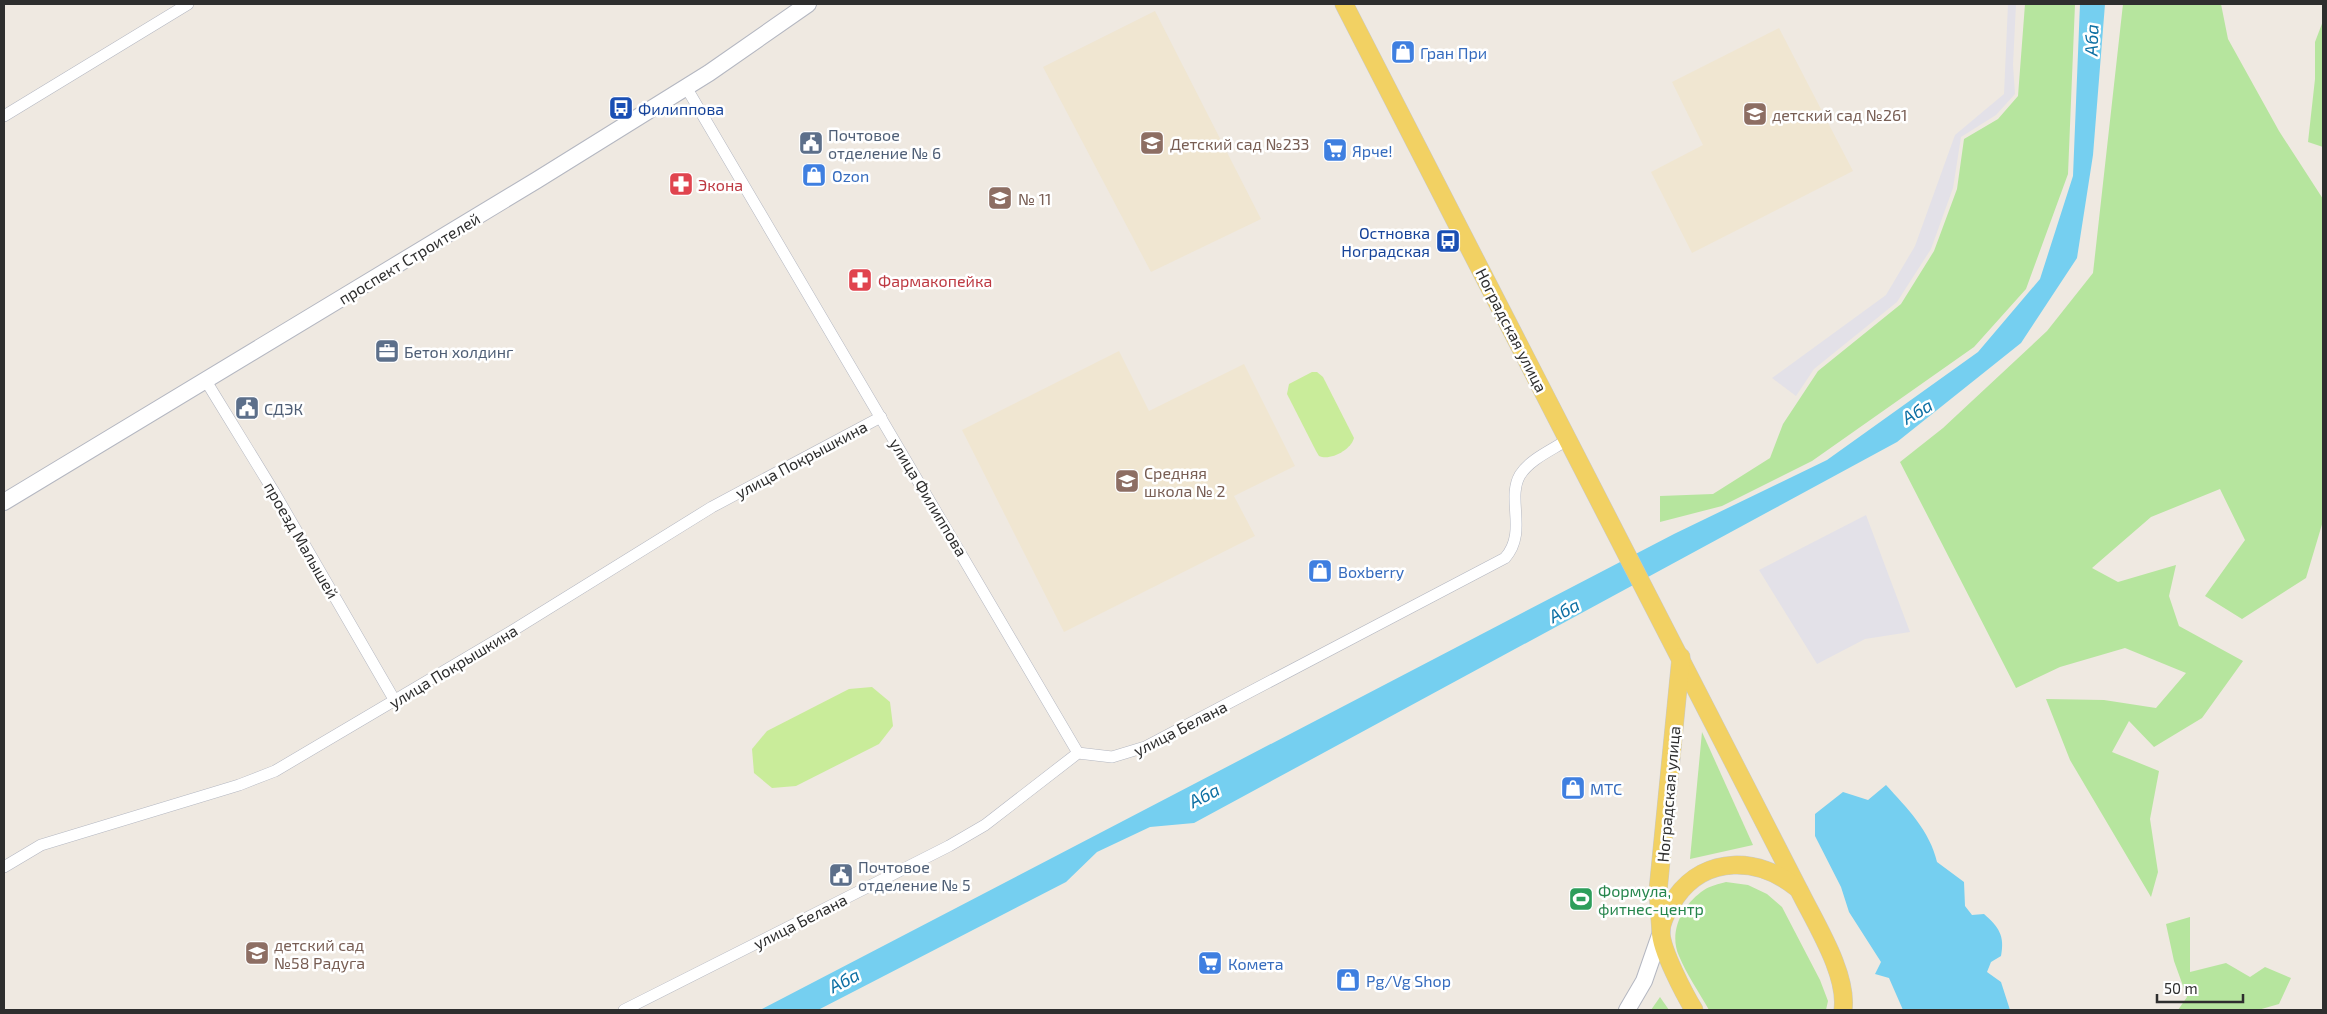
<svg xmlns="http://www.w3.org/2000/svg" width="2327" height="1014" font-family="'Exo 2',sans-serif">
  <style>
    .industrial { fill: #e3e1e8 }
    .education { fill: #f0e6d1 }
    .green { fill: #b6e59e }
    .pitch { fill: #c9ec9a }
    .water { fill: #75cff0 }
    .lines { fill: none; stroke-linecap: round; stroke-linejoin: round }
    .minor-casing { stroke: #b4b7c1; stroke-width: 12 }
    .secondary-casing { stroke: #b4b7c1; stroke-width: 18 }
    .primary-casing { stroke: #c9c9c9; stroke-width: 19 }
    .minor { stroke: #fff; stroke-width: 11 }
    .secondary { stroke: #fff; stroke-width: 16 }
    .primary { stroke: #f2d163; stroke-width: 18 }
    .labels { text-anchor: middle; dominant-baseline: central; stroke-width: 5; stroke-linejoin: round; paint-order: stroke }
    .shop-label { font-size: 16px; fill: #366cbe; stroke: #fff; text-anchor: start }
    .transit-label { font-size: 16px; fill: #164399; stroke: #fff; text-anchor: start }
    .education-label { font-size: 16px; fill: #785e54; stroke: #fff; text-anchor: start }
    .service-label { font-size: 16px; fill: #4e5e75; stroke: #fff; text-anchor: start }
    .health-label { font-size: 16px; fill: #be3a42; stroke: #fff; text-anchor: start }
    .street-label { font-size: 16px; fill: #2e2e2e; stroke: #fff }
    .leisure-label { font-size: 16px; fill: #27864d; stroke: #fff; text-anchor: start }
    .water-label { font-size: 18px; font-style: italic; fill: #0d6fa3; stroke: #fff }
  </style>
  <rect width="100%" height="100%" fill="#efe9e1"/>
  <g class="industrial">
    <polygon points="2008,4 2016,4 2013,65 2015,94 1996,115 1961,137 1953,188 1931,249 1897,302 1814,369 1796,396 1772,378 1886,295 1915,246 1955,135 2004,94"/>
    <polygon points="1866,515 1910,632 1865,639 1817,664 1759,570"/>
  </g>
  <g class="education">
    <polygon points="1155,11 1261,219 1151,272 1043,67"/>
    <polygon points="1779,28 1853,171 1692,253 1651,172 1703,145 1672,82"/>
    <polygon points="1119,351 1149,411 1244,364 1295,466 1234,496 1255,536 1064,632 962,430"/>
  </g>
  <g class="green">
    <polygon points="2025,4 2075,4 2068,174 2026,289 1974,347 1812,461 1722,506 1660,522 1660,496 1713,494 1770,458 1783,424 1818,371 1901,304 1934,251 1957,189 1964,139 1998,119 2018,96"/>
    <polygon points="2123,4 2221,4 2228,39 2279,131 2323,199 2323,521 2306,578 2242,619 2205,596 2245,540 2220,489 2151,517 2092,568 2118,582 2176,565 2169,596 2179,626 2243,661 2202,718 2154,747 2129,721 2112,752 2159,771 2150,819 2158,872 2151,897 2070,760 2046,699 2104,700 2156,708 2186,673 2125,648 2060,667 2016,688 1900,462 1943,428 2047,331 2093,273"/>
    <polygon points="2323,21 2323,147 2308,142 2315,79 2315,42"/>
    <polygon points="1702,732 1753,845 1690,859"/>
    <path d="M1726 882 1748 885 1767 894 1782 907 1820 980 1828 1001 1826 1010H1709C1699 992 1687 975 1679 956 1668 931 1683 904 1704 890 1710 886 1719 884 1726 882Z"/>
    <polygon points="2190,917 2190,972 2226,963 2250,977 2265,967 2291,978 2279,1004 2258,1010 2178,1010 2187,997 2174,961 2166,924"/>
    <polygon points="1660,997 1669,1010 1651,1010"/>
  </g>
  <g class="pitch">
    <path d="M1312 372H1317L1323 377 1354 438C1351 450 1330 461 1319 456L1316 451 1287 394 1289 384Z"/>
    <polygon points="872,687 890,702 893,726 879,744 796,786 772,788 754,773 752,749 767,731 849,689"/>
  </g>
  <g class="water">
    <polygon points="2080,4 2105,4 2093,155 2077,258 2021,343 1897,442 1194,823 1150,827 1097,852 1066,882 818,1010 760,1010 1674,534 1827,460 1978,352 2040,279 2073,176"/>
    <path d="M1886 785C1907 808 1930 831 1937 862L1964 882 1965 906 1972 915 1984 914C1999 927 2005 936 2001 956L1991 962 1987 972 2001 982 2010 1010H1903L1889 978 1875 974 1881 962 1849 912 1841 887 1815 836V814L1843 792 1868 800Z"/>
  </g>
  <g class="lines">
    <defs>
      <g id="minor">
        <polyline points="686,87 1078,753"/>
        <polyline points="4,116 188,4"/>
        <polyline points="206,381 274,492 395,701"/>
        <polyline points="4,867 41,845 239,785 275,771 512,631 712,507 881,417"/>
        <path d="M624 1010 949 846 985 825 1078 753 1112 757 1145 747 1505 558C1528 532 1506 499 1520 475 1530 459 1552 450 1567 440"/>
      </g>
      <g id="secondary">
        <polyline points="4,502 537,180 709,73 808,4"/>
        <polyline points="1627,1010 1644,981 1661,932"/>
      </g>
      <g id="primary">
        <path d="M1344 4 1799 890C1815 923 1848 974 1843 1010"/>
        <polyline points="1661,932 1658,891 1681,657"/>
        <path d="M1694 1010C1685 995 1661 950 1661 932 1661 921 1670 906 1676 897 1706 855 1759 857 1797 888"/>
      </g>
    </defs>
    <use href="#minor" class="minor-casing"/>
    <use href="#secondary" class="secondary-casing"/>
    <use href="#primary" class="primary-casing"/>
    <use href="#minor" class="minor"/>
    <use href="#secondary" class="secondary"/>
    <use href="#primary" class="primary"/>
  </g>
  <defs>
    <symbol id="shop-square" viewBox="-11 -11 22 22"><rect x="-9" y="-9" width="18" height="18" rx="4" fill="#3f7fe0" stroke="#fff"/><path d="M-5-2.5h2.3a2.7 3.5 0 0 1 5.4 0H5L5.5 6h-11ZM-1.5-2.5h3a1.5 2.3 0 0 0-3 0Z" fill="#fff"/></symbol>
    <symbol id="bus-square" viewBox="-11 -11 22 22"><rect x="-9" y="-9" width="18" height="18" rx="4" fill="#1a4fb4" stroke="#fff"/><path d="M-5-6H5V4H4V6H2V4H-2V6H-4V4H-5ZM-3.5-4V0h7V-4ZM-3.5 1.2v1.5H-2V1.2ZM2 1.2v1.5H3.5V1.2Z" fill="#fff"/></symbol>
    <symbol id="school-square" viewBox="-11 -11 22 22"><rect x="-9" y="-9" width="18" height="18" rx="4" fill="#8d6e63" stroke="#fff"/><path d="M0-5L7-2L0 1L-7-2ZM-4 1L0 2.5L4 1V4Q0 6-4 4Z" fill="#fff"/></symbol>
    <symbol id="civic-square" viewBox="-11 -11 22 22"><rect x="-9" y="-9" width="18" height="18" rx="4" fill="#5c6f8a" stroke="#fff"/><path d="M-.6-6.5H3V-4.5H.6V-3L4-1V1h2V6H-6V1h2V-1L-.6-3ZM-1.2 2.5V6h2.4V2.5Z" fill="#fff"/></symbol>
    <symbol id="supermarket-square" viewBox="-11 -11 22 22"><rect x="-9" y="-9" width="18" height="18" rx="4" fill="#3f7fe0" stroke="#fff"/><path d="M-6-5.5h2.5l.6 2H6L4.5 2H-2.5L-4.4-4H-6ZM-1.5 3.2a1.3 1.3 0 1 0 .1 0ZM3 3.2a1.3 1.3 0 1 0 .1 0Z" fill="#fff"/></symbol>
    <symbol id="pharmacy-square" viewBox="-11 -11 22 22"><rect x="-9" y="-9" width="18" height="18" rx="4" fill="#e0444e" stroke="#fff"/><path d="M-2-6h4v4h4v4h-4v4h-4v-4h-4v-4h4Z" fill="#fff"/></symbol>
    <symbol id="office-square" viewBox="-11 -11 22 22"><rect x="-9" y="-9" width="18" height="18" rx="4" fill="#5c6f8a" stroke="#fff"/><path d="M-6-3h4V-5.5h4V-3h4V5H-6ZM-1-4.5V-3h2v-1.5ZM-6 0V1H6V0Z" fill="#fff"/></symbol>
    <symbol id="stadium-square" viewBox="-11 -11 22 22"><rect x="-9" y="-9" width="18" height="18" rx="4" fill="#2e9e5b" stroke="#fff"/><path d="M0-5a6.5 5 0 1 0 0 10a6.5 5 0 1 0 0-10ZM-3.5-1.8h7v3.6h-7Z" fill="#fff"/></symbol>
  </defs>
  <g fill-rule="evenodd">
    <use href="#shop-square" x="1389" y="38" width="28" height="28"/>
    <use href="#bus-square" x="607" y="94" width="28" height="28"/>
    <use href="#school-square" x="1741" y="100" width="28" height="28"/>
    <use href="#civic-square" x="797" y="129" width="28" height="28"/>
    <use href="#school-square" x="1138" y="129" width="28" height="28"/>
    <use href="#supermarket-square" x="1321" y="136" width="28" height="28"/>
    <use href="#shop-square" x="800" y="161" width="28" height="28"/>
    <use href="#pharmacy-square" x="667" y="170" width="28" height="28"/>
    <use href="#school-square" x="986" y="184" width="28" height="28"/>
    <use href="#bus-square" x="1434" y="227" width="28" height="28"/>
    <use href="#pharmacy-square" x="846" y="266" width="28" height="28"/>
    <use href="#office-square" x="373" y="337" width="28" height="28"/>
    <use href="#civic-square" x="233" y="394" width="28" height="28"/>
    <use href="#school-square" x="1113" y="467" width="28" height="28"/>
    <use href="#shop-square" x="1306" y="557" width="28" height="28"/>
    <use href="#shop-square" x="1559" y="774" width="28" height="28"/>
    <use href="#civic-square" x="827" y="861" width="28" height="28"/>
    <use href="#stadium-square" x="1567" y="885" width="28" height="28"/>
    <use href="#school-square" x="243" y="939" width="28" height="28"/>
    <use href="#supermarket-square" x="1196" y="949" width="28" height="28"/>
    <use href="#shop-square" x="1334" y="966" width="28" height="28"/>
  </g>
  <g class="labels">
    <g class="shop-label">
      <text x="1420" y="52">Гран При</text>
      <text x="1352" y="150">Ярче!</text>
      <text x="832" y="175">Ozon</text>
      <text x="1338" y="571">Boxberry</text>
      <text x="1590" y="788">МТС</text>
      <text x="1228" y="963">Комета</text>
      <text x="1366" y="980">Pg/Vg Shop</text>
    </g>
    <g class="transit-label">
      <text x="638" y="108">Филиппова</text>
      <text x="1430" y="232" text-anchor="end">Остновка<tspan x="1430" dy="18">Ноградская</tspan></text>
    </g>
    <g class="education-label">
      <text x="1772" y="114">детский сад №261</text>
      <text x="1170" y="143">Детский сад №233</text>
      <text x="1018" y="198">№ 11</text>
      <text x="1144" y="472">Средняя<tspan x="1144" dy="18">школа № 2</tspan></text>
      <text x="274" y="944">детский сад<tspan x="274" dy="18">№58 Радуга</tspan></text>
    </g>
    <g class="service-label">
      <text x="828" y="134">Почтовое<tspan x="828" dy="18">отделение № 6</tspan></text>
      <text x="404" y="351">Бетон холдинг</text>
      <text x="264" y="408">СДЭК</text>
      <text x="858" y="866">Почтовое<tspan x="858" dy="18">отделение № 5</tspan></text>
    </g>
    <g class="health-label">
      <text x="698" y="184">Экона</text>
      <text x="878" y="280">Фармакопейка</text>
    </g>
    <g class="street-label">
      <text transform="translate(409 258) rotate(-31)">проспект Строителей</text>
      <text transform="translate(1512 330) rotate(63)">Ноградская улица</text>
      <text transform="translate(801 459) rotate(-28)">улица Покрышкина</text>
      <text transform="translate(929 497) rotate(59)">улица Филиппова</text>
      <text transform="translate(302 540) rotate(60)">проезд Малышей</text>
      <text transform="translate(453 666) rotate(-31)">улица Покрышкина</text>
      <text transform="translate(1180 728) rotate(-27)">улица Белана</text>
      <text transform="translate(1668 794) rotate(-85)">Ноградская улица</text>
      <text transform="translate(800 921) rotate(-27)">улица Белана</text>
    </g>
    <g class="leisure-label">
      <text x="1598" y="890">Формула,<tspan x="1598" dy="18">фитнес-центр</tspan></text>
    </g>
    <g class="water-label">
      <text transform="translate(2091 40) rotate(-88)">Аба</text>
      <text transform="translate(1917 411) rotate(-30)">Аба</text>
      <text transform="translate(1564 610) rotate(-27)">Аба</text>
      <text transform="translate(1204 795) rotate(-27)">Аба</text>
      <text transform="translate(844 980) rotate(-27)">Аба</text>
    </g>
  </g>
  <rect width="2327" height="1014" fill="none" stroke="#2e2e2e" stroke-width="10"/>
  <path d="M2157 994v8h86v-8" fill="none" stroke="#2e2e2e" stroke-width="2.5"/>
  <text x="2164" y="994" font-size="15" fill="#2e2e2e" stroke="#ffffff" stroke-width="4" paint-order="stroke">50 m</text>
</svg>
